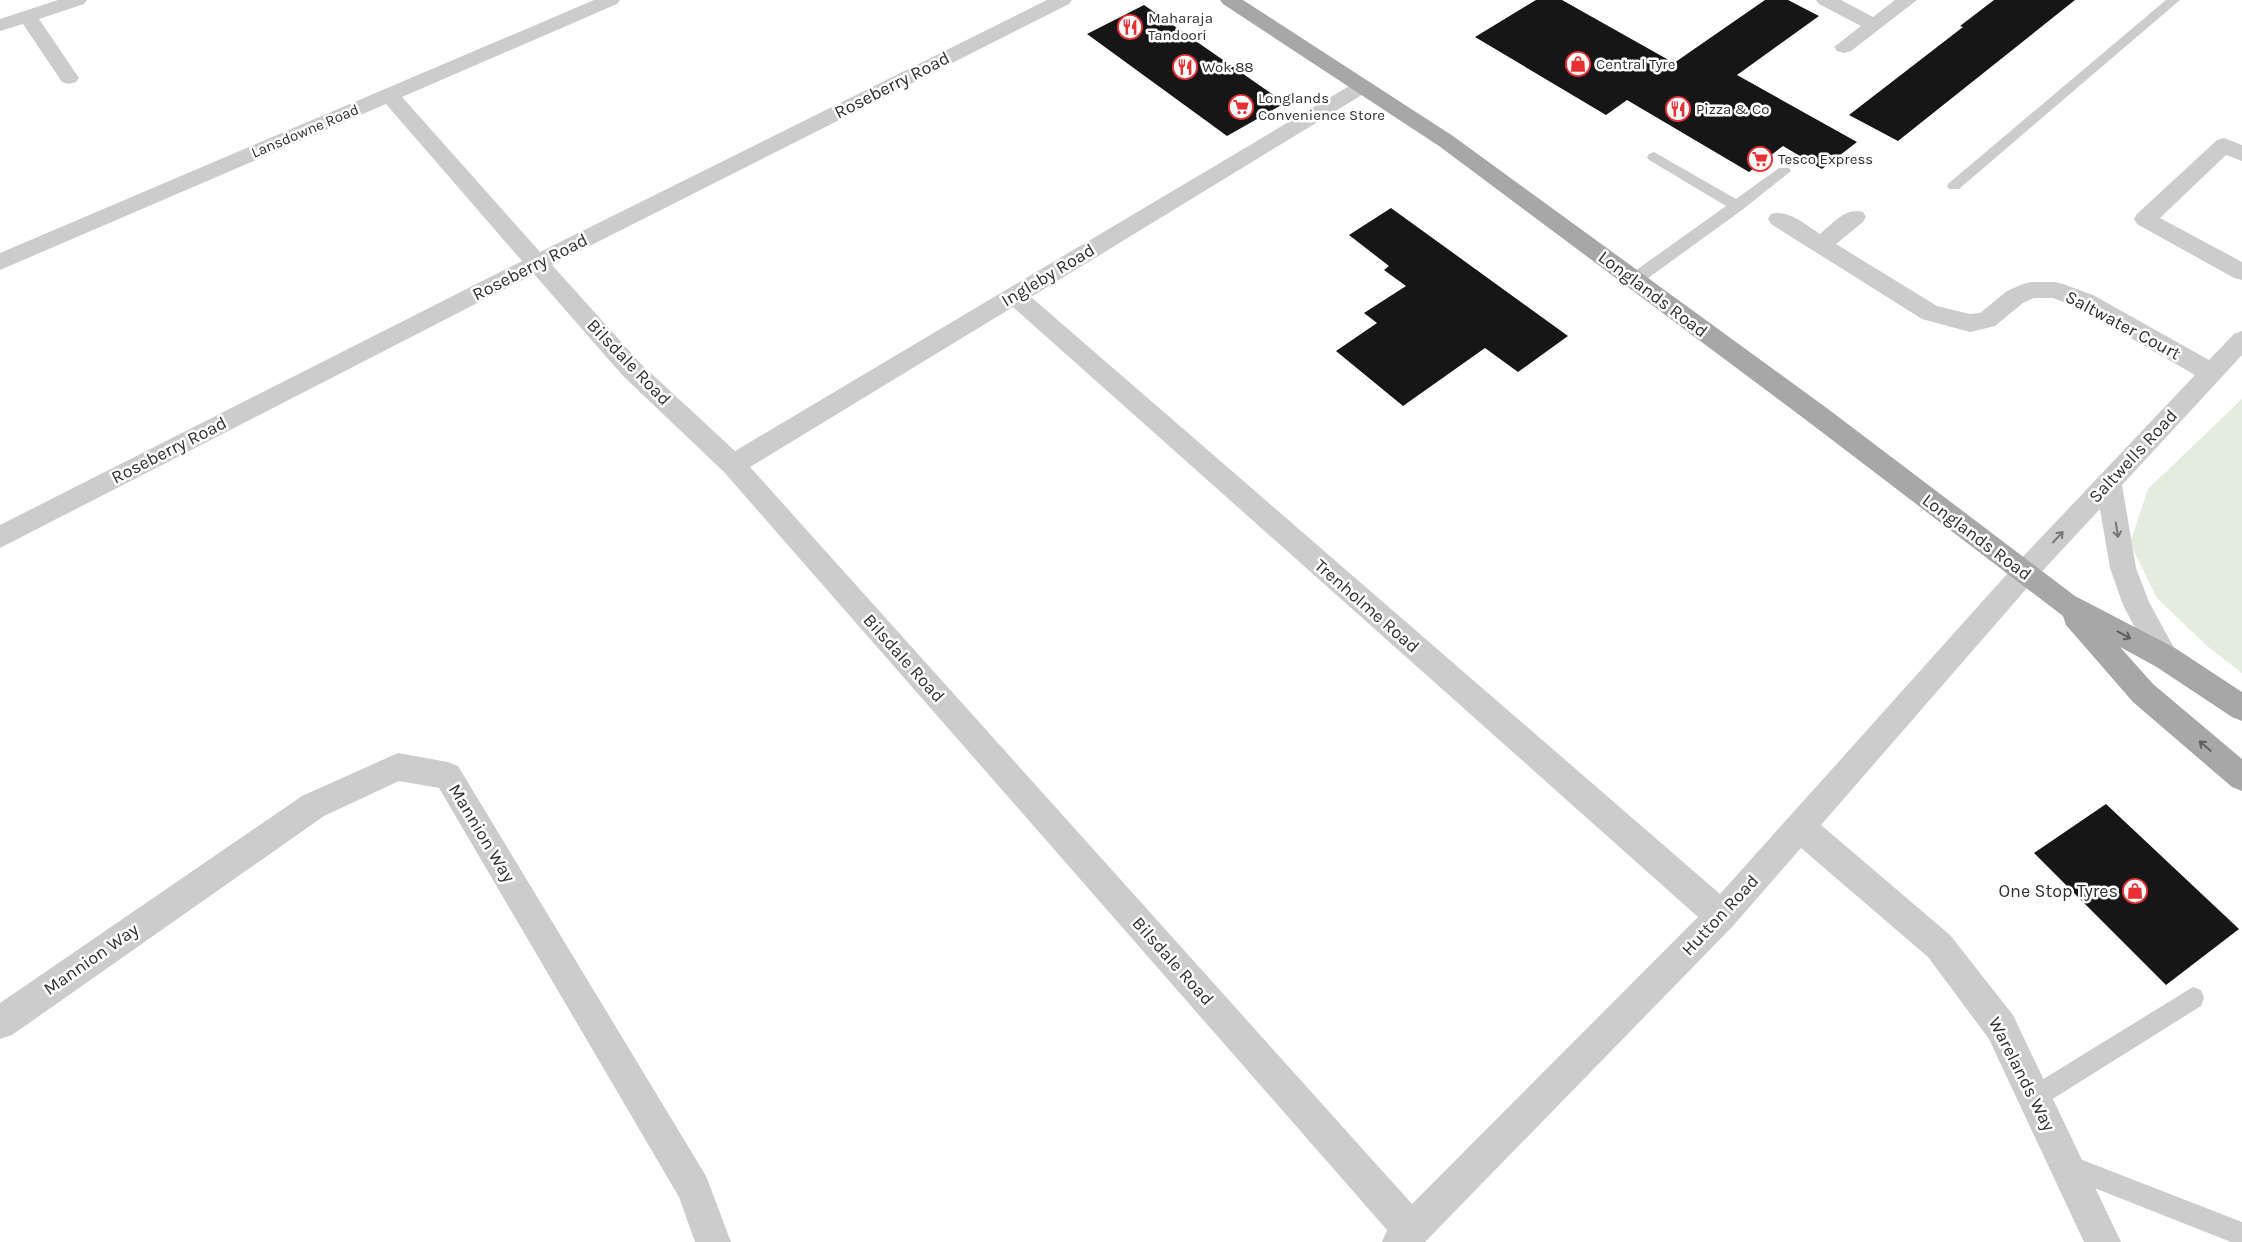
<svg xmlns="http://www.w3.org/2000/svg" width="2242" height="1242" font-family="Karla,sans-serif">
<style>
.green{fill:#e4eddd}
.building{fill:#161616}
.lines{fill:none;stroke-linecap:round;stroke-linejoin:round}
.service{fill:#ccc;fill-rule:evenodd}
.minor{fill:#ccc;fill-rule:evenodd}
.primary{fill:#a7a7a7;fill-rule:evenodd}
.oneway{stroke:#767676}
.oneway2{stroke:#5f5f5f}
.labels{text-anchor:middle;stroke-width:5;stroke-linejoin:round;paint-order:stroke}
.far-poi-label{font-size:15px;fill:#2f2f2f;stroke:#fff;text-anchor:start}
.far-street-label{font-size:15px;fill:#2f2f2f;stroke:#fff}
.street-label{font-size:18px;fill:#2f2f2f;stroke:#fff}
.poi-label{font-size:18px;fill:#2f2f2f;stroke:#fff;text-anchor:end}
</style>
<rect width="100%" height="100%" fill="#fff"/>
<polygon class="green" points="2242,399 2242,673 2207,646 2157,598 2130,543 2148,489"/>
<g class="building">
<polygon points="1536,0 1562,0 1674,63 1765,0 1788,0 1819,16 1737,75 1857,142 1822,169 1783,146 1749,172 1627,100 1606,115 1475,37"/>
<polygon points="1994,0 2075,0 1898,141 1849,115 1963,27 1960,26"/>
<polygon points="1144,5 1285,103 1227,136 1087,34"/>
<polygon points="1391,208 1568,336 1518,372 1485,348 1403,406 1336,351 1377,323 1364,313 1406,286 1384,270 1389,266 1349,235"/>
<polygon points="2106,804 2239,929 2166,985 2034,853"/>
</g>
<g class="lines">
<g class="service">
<polygon points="2166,0 2180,0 1959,189 1949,189 1947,186 1949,183"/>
<polygon points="1654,152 1736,199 1779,168 1789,168 1791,171 1742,210 1640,284 1634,286 1628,284 1626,280 1628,276 1726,206 1649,160 1647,157 1649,154"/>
<polygon points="2193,987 2201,990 2204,998 2201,1006 2043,1105 2035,1109 2027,1105 2023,1097 2027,1089"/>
<polygon points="2067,1154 2242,1222 2242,1242 2231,1242 2059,1174 2055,1166 2059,1158"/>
</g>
<g class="minor">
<polygon points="58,0 87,0 84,4 39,19 79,78 76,82 69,84 62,82 23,24 0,31 0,19"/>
<path d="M 594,0 L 620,0 L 617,4 L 402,97 L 540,252 L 1047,0 L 1072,0 L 1069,4 L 552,265 L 641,364 L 735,451 L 1356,82 L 1363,80 L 1370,82 L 1373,86 L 1370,90 L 1031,297 L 1720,894 L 2016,564 L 2195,375 L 2077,307 L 2053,298 L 2034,298 L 2023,303 L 1995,326 L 1970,332 L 1922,319 L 1771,224 L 1768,219 L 1771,214 C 1788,209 1806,225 1820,234 C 1832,224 1846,207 1863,212 L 1866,217 L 1863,222 L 1836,244 L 1937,306 L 1970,314 L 1980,313 L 2007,291 L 2023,284 L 2031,282 L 2055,282 L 2063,284 L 2093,295 L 2209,360 L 2234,334 L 2242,331 L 2242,355 L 2122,485 L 2136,568 L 2149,602 L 2179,657 L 2175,666 L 2165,669 L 2155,666 L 2123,605 L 2110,568 L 2100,509 L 2034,580 L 1821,825 L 1950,935 L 2013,1015 L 2121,1242 L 2084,1242 L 1989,1039 L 1928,957 L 1801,848 L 1732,927 L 1425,1242 L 1382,1242 L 1387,1230 L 724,472 L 623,376 L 534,274 L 0,548 L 0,525 L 522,261 L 386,104 L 0,270 L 0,253 ZM 1013,307 L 1698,917 L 1412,1204 L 750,467 Z"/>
<polygon points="1816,0 1841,0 1873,17 1895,0 1917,0 1851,51 1844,53 1837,51 1834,47 1861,26 1819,4"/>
<polygon points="2224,138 2242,145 2242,161 2226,155 2160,218 2242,262 2242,280 2234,278 2137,224 2134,219 2137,214 2217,140"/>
<polygon points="398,753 448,762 458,766 706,1176 731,1242 695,1242 679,1197 439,788 399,781 324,816 12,1035 0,1039 0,1003 302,796"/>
</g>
<polygon class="primary" points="1220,0 1243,0 1453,136 1828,409 2075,596 2175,648 2242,692 2242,721 2232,717 2155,666 2120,647 2153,684 2242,759 2242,791 2232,787 2133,702 2066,625 2063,616 1810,423 1439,146 1223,4"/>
</g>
<defs><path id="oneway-shaft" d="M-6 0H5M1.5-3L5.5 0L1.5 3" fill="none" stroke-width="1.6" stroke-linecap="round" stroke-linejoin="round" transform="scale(1.25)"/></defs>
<g class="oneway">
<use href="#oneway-shaft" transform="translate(2117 530) rotate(81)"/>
<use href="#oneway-shaft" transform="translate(2058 537) rotate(-47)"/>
</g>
<g class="oneway2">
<use href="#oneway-shaft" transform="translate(2124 635) rotate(28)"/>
<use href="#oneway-shaft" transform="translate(2205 746) rotate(-140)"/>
</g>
<defs>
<symbol id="restaurant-ring" viewBox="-11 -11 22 22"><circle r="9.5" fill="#fff" stroke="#e83032" stroke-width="1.5"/><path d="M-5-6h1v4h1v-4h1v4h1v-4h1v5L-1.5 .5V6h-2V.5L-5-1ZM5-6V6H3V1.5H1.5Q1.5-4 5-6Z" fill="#e83032"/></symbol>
<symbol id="shop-ring" viewBox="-11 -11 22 22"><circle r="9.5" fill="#fff" stroke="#e83032" stroke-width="1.5"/><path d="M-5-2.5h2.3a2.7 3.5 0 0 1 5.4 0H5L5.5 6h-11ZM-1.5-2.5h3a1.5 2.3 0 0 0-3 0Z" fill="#e83032"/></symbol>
<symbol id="supermarket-ring" viewBox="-11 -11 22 22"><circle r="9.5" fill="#fff" stroke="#e83032" stroke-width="1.5"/><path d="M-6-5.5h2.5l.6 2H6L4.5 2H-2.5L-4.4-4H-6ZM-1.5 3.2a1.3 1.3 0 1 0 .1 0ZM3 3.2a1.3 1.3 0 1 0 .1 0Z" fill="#e83032"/></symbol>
</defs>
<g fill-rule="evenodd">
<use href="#restaurant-ring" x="1116" y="13" width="28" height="28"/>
<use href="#shop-ring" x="1564" y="50" width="28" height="28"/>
<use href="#restaurant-ring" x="1171" y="53" width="28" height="28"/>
<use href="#supermarket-ring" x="1227" y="93" width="28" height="28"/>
<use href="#restaurant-ring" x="1664" y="95" width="28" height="28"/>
<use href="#supermarket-ring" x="1746" y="145" width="28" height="28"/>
<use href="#shop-ring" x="2121" y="877" width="28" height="28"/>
</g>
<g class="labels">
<g class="far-poi-label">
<text x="1148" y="23">Maharaja<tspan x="1148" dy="17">Tandoori</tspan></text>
<text x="1596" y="69">Central Tyre</text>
<text x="1202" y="72">Wok 88</text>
<text x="1258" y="103">Longlands<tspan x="1258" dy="17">Convenience Store</tspan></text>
<text x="1696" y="114">Pizza &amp; Co</text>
<text x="1778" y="164">Tesco Express</text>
</g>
<g class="far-street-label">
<text transform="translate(305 131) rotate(-23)" y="5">Lansdowne Road</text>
</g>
<g class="street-label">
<text transform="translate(892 85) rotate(-27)" y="6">Roseberry Road</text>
<text transform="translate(530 267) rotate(-27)" y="6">Roseberry Road</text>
<text transform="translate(1048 275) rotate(-31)" y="6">Ingleby Road</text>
<text transform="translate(1653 294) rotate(37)" y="6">Longlands Road</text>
<text transform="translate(2123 325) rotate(28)" y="6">Saltwater Court</text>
<text transform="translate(629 362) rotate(46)" y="6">Bilsdale Road</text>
<text transform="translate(169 450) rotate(-27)" y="6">Roseberry Road</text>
<text transform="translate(2133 456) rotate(-47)" y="6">Saltwells Road</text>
<text transform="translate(1977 537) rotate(37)" y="6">Longlands Road</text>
<text transform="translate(1367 606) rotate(41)" y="6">Trenholme Road</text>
<text transform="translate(904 658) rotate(48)" y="6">Bilsdale Road</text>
<text transform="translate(482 833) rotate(59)" y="6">Mannion Way</text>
<text transform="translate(1720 915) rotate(-47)" y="6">Hutton Road</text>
<text transform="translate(91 959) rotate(-35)" y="6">Mannion Way</text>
<text transform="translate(1173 961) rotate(48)" y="6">Bilsdale Road</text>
<text transform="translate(2022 1074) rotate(63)" y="6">Warelands Way</text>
</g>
<g class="poi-label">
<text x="2118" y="897">One Stop Tyres</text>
</g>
</g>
</svg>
